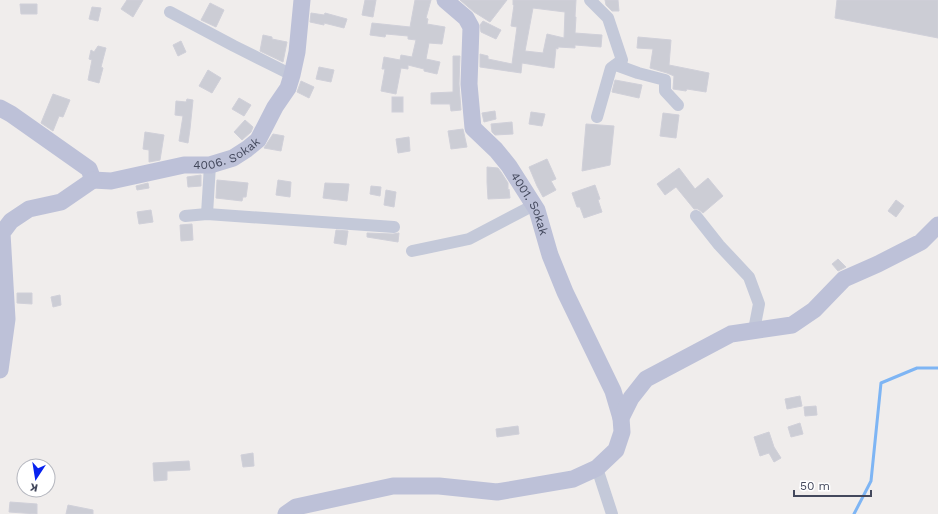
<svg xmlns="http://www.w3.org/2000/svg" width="938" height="514" font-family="'Work Sans',sans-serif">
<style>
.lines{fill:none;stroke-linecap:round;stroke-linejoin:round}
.stream{stroke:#7eb5f4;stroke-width:3}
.building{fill:#cccdd5;stroke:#d0d0d9;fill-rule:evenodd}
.street{stroke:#c4c9d9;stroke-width:12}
.secondary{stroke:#bdc1d8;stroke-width:17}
.labels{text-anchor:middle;stroke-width:4;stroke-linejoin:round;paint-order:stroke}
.street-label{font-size:12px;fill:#43485c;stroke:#fff}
</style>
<rect width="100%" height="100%" fill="#f0edec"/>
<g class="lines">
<polyline class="stream" points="854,514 871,481 881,383 917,368 938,368"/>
</g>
<g class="building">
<polygon points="127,0 143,0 133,17 121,9"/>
<polygon points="365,0 376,0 373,17 362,15"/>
<polygon points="415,0 431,0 426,18 428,19 427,24 445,27 442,44 429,43 426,59 440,62 437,74 424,71 424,69 408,65 408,69 401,68 396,94 381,91 385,69 382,69 384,57 400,60 401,55 412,57 416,40 408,39 408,36 386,34 385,37 370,35 372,23 410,27"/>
<polygon points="460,0 507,0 490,22 474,12"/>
<path d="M 513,0 L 576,0 L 575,17 L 576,17 L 575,33 L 602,35 L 601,47 L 575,45 L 575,48 L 558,47 L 558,49 L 556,48 L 554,68 L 522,63 L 521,73 L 480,67 L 480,54 L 488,56 L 488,59 L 512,64 L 517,27 L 511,26 L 514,5 L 513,5 ZM 533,8 L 565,12 L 564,38 L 547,34 L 543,53 L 525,51 Z"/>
<polygon points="605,0 618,0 619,11 612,11 606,5"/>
<polygon points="837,0 938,0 938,38 835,18"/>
<polygon points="210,3 224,10 216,27 201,20"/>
<polygon points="20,4 37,4 37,14 21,14"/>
<polygon points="92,7 101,8 98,21 89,19"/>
<polygon points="311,13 324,15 325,13 347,19 344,28 324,23 324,25 310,22"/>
<polygon points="483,21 501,30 496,39 481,32 480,25"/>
<polygon points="263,35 272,37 272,39 287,42 283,62 260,51"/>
<polygon points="638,37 671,40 669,65 709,73 706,92 687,89 686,91 673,89 674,76 667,73 650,68 653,49 637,48"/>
<polygon points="181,41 186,52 178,56 173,45"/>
<polygon points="98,46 106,48 101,67 103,68 99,83 88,80 92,60 89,59 91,50 94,52"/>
<polygon points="453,56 460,56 459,84 461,110 451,111 450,104 431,104 431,93 453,92"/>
<polygon points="319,67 334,70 331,82 316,79"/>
<polygon points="208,70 221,78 212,93 199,86"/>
<polygon points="615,80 642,85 639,98 612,92"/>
<polygon points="301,81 314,87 309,98 297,92"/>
<polygon points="53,94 70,100 63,117 59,116 53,131 41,123"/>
<rect x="392" y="97" width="11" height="15"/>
<polygon points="239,98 251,105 244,116 232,109"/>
<polygon points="187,99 193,100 190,129 188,143 179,141 183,116 175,115 176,101 186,102"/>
<polygon points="495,111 496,119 484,122 482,113"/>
<polygon points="531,112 545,114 542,126 529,124"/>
<polygon points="663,113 679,115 676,138 660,136"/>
<polygon points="245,120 253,127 251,132 242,140 234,132"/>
<polygon points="512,122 513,134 495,135 492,132 491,124"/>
<polygon points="586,124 614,126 610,165 582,171"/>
<polygon points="463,129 467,147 451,149 448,131"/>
<polygon points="145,132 164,135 160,160 149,162 149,150 143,149"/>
<polygon points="273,134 284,136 281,151 264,148"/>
<polygon points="409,137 410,151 398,153 396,139"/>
<polygon points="547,159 556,179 551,181 556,190 543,197 537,186 529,167"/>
<polygon points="487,167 498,168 501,172 508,183 508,190 509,189 510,198 488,199 487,182"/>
<polygon points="679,168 695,189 708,178 723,196 703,213 698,209 694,209 676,187 665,195 657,184"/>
<polygon points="201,175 201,186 188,187 187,177"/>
<polygon points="217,180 248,183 246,197 243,197 242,201 216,198"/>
<polygon points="278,180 291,182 290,197 276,195"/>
<polygon points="148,183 149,188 137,190 136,186"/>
<polygon points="325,183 349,184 347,201 323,198"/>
<polygon points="595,185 600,199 598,200 602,212 584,218 580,207 577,207 572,193"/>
<polygon points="371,186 381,187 380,196 370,194"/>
<polygon points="386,190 396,192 394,207 384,205"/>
<polygon points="896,200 904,206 896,217 888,211"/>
<polygon points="151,210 153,222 139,224 137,212"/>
<polygon points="192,224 193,240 181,241 180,225"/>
<polygon points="336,230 348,231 346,245 334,243"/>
<polygon points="367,233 393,234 399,233 398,242 367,237"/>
<polygon points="838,259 846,267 838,271 832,264"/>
<polygon points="17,293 32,293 32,304 17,303"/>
<polygon points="60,295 61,305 53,307 51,297"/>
<polygon points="800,396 802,406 787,409 785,399"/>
<polygon points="816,406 817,415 805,416 804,407"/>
<polygon points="800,423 803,434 791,437 788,427"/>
<polygon points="518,426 519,434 497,437 496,429"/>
<polygon points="769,432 774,447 781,458 774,462 769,453 760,456 754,437"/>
<polygon points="253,453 254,466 243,467 241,455"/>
<polygon points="189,461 190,470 167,471 167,480 154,481 153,463"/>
<polygon points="10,502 37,504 37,514 9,512"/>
<polygon points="68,505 93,510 93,514 66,514"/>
</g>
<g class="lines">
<g class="street">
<polyline points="590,0 608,18 622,60 611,68 597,117"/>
<polyline points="170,12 234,46 292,75"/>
<polyline points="616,65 638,73 665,80 665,91 678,105"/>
<polyline points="207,214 210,165"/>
<polyline points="185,216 207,214 394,227"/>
<polyline points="696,216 719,245 749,277 759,304 754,330"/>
<polyline points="412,251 469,239 534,205"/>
<polyline points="597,468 612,514"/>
</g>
<g class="secondary">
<path id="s1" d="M 445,0 L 466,18 L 471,27 L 469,84 L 473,128 L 496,150 L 509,166 L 537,210 L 550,255 L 565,292 L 613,391 L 621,418"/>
<polyline points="0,108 11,114 89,169 93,180"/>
<path id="s2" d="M 93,180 L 111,181 L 184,165 L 210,165 L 233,158 L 247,149 L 258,140 L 275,107 L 288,88 L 292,75 L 297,52 L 302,0"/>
<polyline points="0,370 7,319 2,233 11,221 29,209 61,202 93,180"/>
<polyline points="286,514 296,507 393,486 439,486 497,492 573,479 597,468 616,450 622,432 621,418 631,398 646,379 731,334 792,325 814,310 844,279 878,264 921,242 938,225"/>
</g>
</g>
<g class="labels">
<g class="street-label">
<text dy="4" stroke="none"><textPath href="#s2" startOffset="138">4006. Sokak</textPath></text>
<text dy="4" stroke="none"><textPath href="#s1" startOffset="235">4001. Sokak</textPath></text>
</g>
</g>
<g transform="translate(36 478) rotate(192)"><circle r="19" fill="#ffffff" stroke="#b4b6be"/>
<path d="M0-3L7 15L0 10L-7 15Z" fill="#0722ef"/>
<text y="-6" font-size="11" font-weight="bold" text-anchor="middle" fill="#43485c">K</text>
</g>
<path d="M794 490v6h77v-6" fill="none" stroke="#43485c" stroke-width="2"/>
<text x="800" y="490" font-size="12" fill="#43485c" stroke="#ffffff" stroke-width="3" paint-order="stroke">50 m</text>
</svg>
